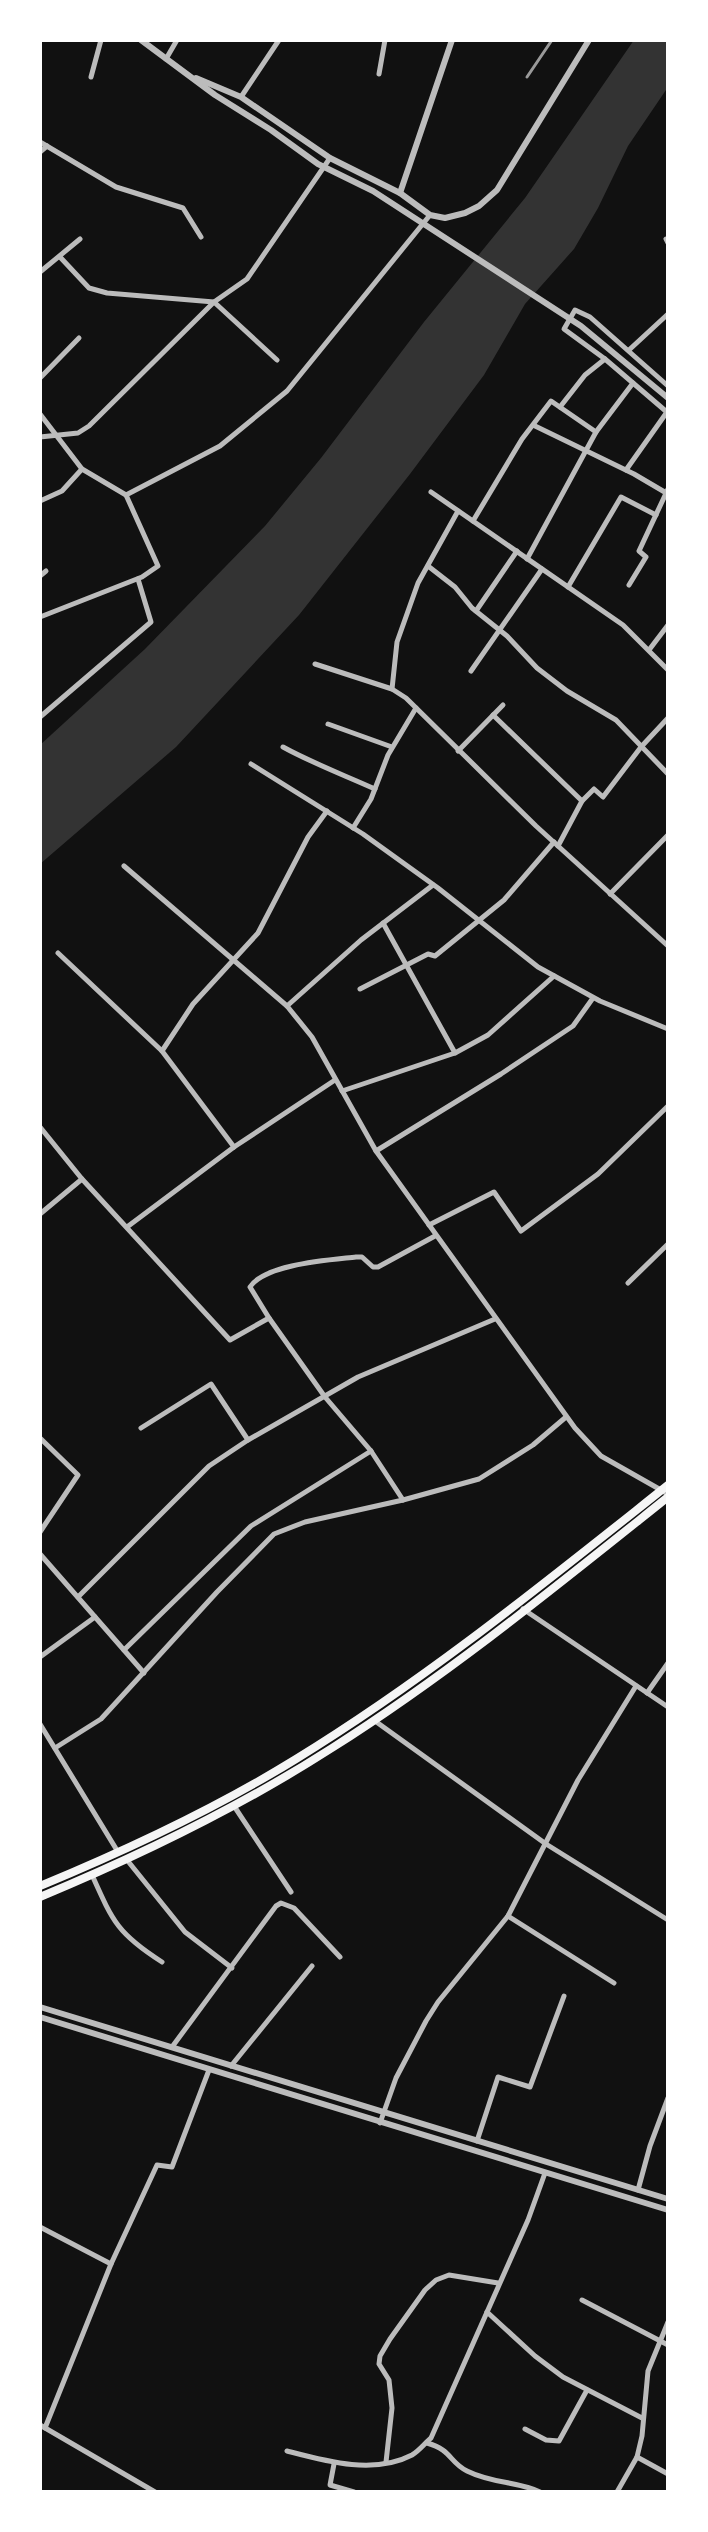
<svg xmlns="http://www.w3.org/2000/svg" width="708" height="2532" font-family="Commissioner,sans-serif">
<style>
.water{fill:#333}
.lines{fill:none;stroke-linecap:round;stroke-linejoin:round}
.minor{stroke:#bcbcbc;stroke-width:5}
.tertiary{stroke:#bcbcbc;stroke-width:6}
.primary{stroke:#f5f5f5;stroke-width:8}
.rail{stroke:#9a9a9a;stroke-width:3}
</style>
<rect width="100%" height="100%" fill="#111"/>
<polygon class="water" points="634,40 668,40 668,87 628,146 598,208 574,249 525,304 484,375 410,474 299,615 176,747 40,864 40,745 145,649 265,526 321,458 424,322 525,198"/>
<g class="lines">
<g class="minor">
<polyline points="166,59 177,40"/>
<polyline points="379,74 385,40"/>
<polyline points="91,77 101,40"/>
<polyline points="241,97 279,40"/>
<polyline points="40,142 116,187 183,208 201,237"/>
<polyline points="40,152 47,146"/>
<polyline points="666,239 668,243"/>
<polyline points="60,257 89,288 107,293 214,302 277,360"/>
<polyline points="40,272 80,239"/>
<polyline points="629,350 668,314"/>
<polyline points="40,378 79,338"/>
<polyline points="668,386 590,317 575,310 564,329 605,359 668,413"/>
<polyline points="560,407 585,375 605,359"/>
<polyline points="40,414 82,469 126,495 158,566 142,577 40,617"/>
<polyline points="533,425 634,474 668,494"/>
<polyline points="40,437 78,433 89,426 214,302 247,279 330,158"/>
<polyline points="626,470 667,412"/>
<polyline points="431,492 623,625 668,670"/>
<polyline points="126,495 220,446 287,391 430,215"/>
<polyline points="40,501 62,491 82,469"/>
<polyline points="473,521 522,439 551,401 596,432"/>
<polyline points="527,559 596,432 633,383"/>
<polyline points="428,566 455,587 472,608 507,636 537,668 567,691 616,720 668,774"/>
<polyline points="40,576 46,571"/>
<polyline points="629,585 646,557 639,551 668,489"/>
<polyline points="568,587 621,497 656,515"/>
<polyline points="476,611 517,551"/>
<polyline points="649,650 668,625"/>
<polyline points="315,664 392,689 406,698 536,826 668,946"/>
<polyline points="471,671 542,569"/>
<polyline points="392,689 397,642 418,583 458,511"/>
<polyline points="493,715 582,801 558,846"/>
<polyline points="40,717 151,622 138,579"/>
<polyline points="328,724 392,747"/>
<path d="M 283,747 C 312,763 344,775 375,789"/>
<polyline points="458,751 503,705"/>
<polyline points="251,764 363,834 438,888 538,967 600,1001 668,1029"/>
<polyline points="582,801 594,789 603,797 641,747 668,718"/>
<polyline points="353,828 371,799 388,755 416,708"/>
<polyline points="124,866 287,1006 312,1037 376,1151 575,1428 601,1456 668,1494"/>
<polyline points="610,894 668,835"/>
<polyline points="383,923 455,1053"/>
<polyline points="58,953 162,1051 234,1147"/>
<polyline points="360,989 428,954 435,956 504,900 554,842"/>
<polyline points="287,1006 361,940 433,885"/>
<polyline points="162,1051 193,1004 258,933 308,837 327,811"/>
<polyline points="342,1091 455,1053 488,1035 554,976"/>
<polyline points="40,1127 82,1179 230,1340 269,1318 325,1397 371,1451 403,1500"/>
<polyline points="376,1151 501,1074 573,1026 593,998"/>
<polyline points="40,1214 82,1179"/>
<polyline points="429,1225 494,1192 521,1231 598,1174 668,1106"/>
<polyline points="127,1227 234,1147 335,1080"/>
<polyline points="628,1283 668,1244"/>
<path d="M 269,1318 L 250,1287 C 265,1264 330,1260 356,1257 L 362,1257 L 373,1267 L 378,1267 L 435,1236"/>
<polyline points="141,1428 211,1384 248,1440"/>
<polyline points="40,1438 78,1475 40,1532"/>
<polyline points="40,1554 144,1673"/>
<polyline points="78,1597 209,1466 248,1440 358,1377 495,1319"/>
<polyline points="523,1609 668,1707"/>
<polyline points="124,1650 251,1526 371,1451"/>
<polyline points="40,1657 95,1617"/>
<polyline points="647,1693 668,1663"/>
<polyline points="375,1721 546,1844 668,1920"/>
<polyline points="40,1724 118,1852"/>
<polyline points="55,1748 101,1719 217,1592 274,1534 305,1522 403,1500 479,1479 533,1445 566,1417"/>
<polyline points="234,1806 291,1892"/>
<polyline points="127,1860 185,1932 232,1968"/>
<path d="M 92,1875 C 113,1922 118,1934 162,1962"/>
<polyline points="508,1916 614,1983"/>
<polyline points="172,2047 276,1906 281,1903 294,1908 340,1957"/>
<polyline points="231,2066 312,1966"/>
<polyline points="380,2123 396,2078 426,2021 438,2002 508,1916 578,1780 636,1686"/>
<polyline points="477,2141 498,2077 530,2087 564,1996"/>
<polyline points="638,2190 650,2146 668,2098"/>
<polyline points="40,2227 111,2264"/>
<polyline points="582,2300 668,2345"/>
<polyline points="487,2312 535,2356 563,2377 642,2418"/>
<polyline points="40,2425 155,2492"/>
<polyline points="45,2428 111,2264 157,2165 172,2167 209,2070"/>
<polyline points="525,2429 546,2440 559,2441 587,2390"/>
<path d="M 427,2443 C 452,2450 449,2462 467,2471 C 493,2484 517,2481 540,2492"/>
<path d="M 287,2451 C 325,2461 374,2475 412,2455 C 419,2451 425,2443 431,2438 L 528,2220 L 545,2173"/>
<polyline points="637,2457 668,2474"/>
<polyline points="386,2462 392,2408 389,2380 379,2364 380,2356 390,2339 425,2290 436,2280 449,2275 498,2283"/>
<polyline points="334,2464 330,2485 354,2492"/>
<polyline points="617,2492 637,2457 642,2436 648,2371 668,2322"/>
</g>
<g class="tertiary">
<polyline points="141,40 215,95 271,130 318,164 373,191 581,326 668,398"/>
<polyline points="196,78 241,97 330,158 400,193 430,215 445,218 465,213 479,206 497,190 589,40"/>
<polyline points="400,193 452,40"/>
<polyline points="40,2007 668,2199"/>
<polyline points="40,2017 668,2210"/>
</g>
<g class="primary">
<path d="M 40,1886 C 127,1850 215,1809 296,1759 C 428,1678 547,1581 668,1485"/>
<path d="M 40,1897 C 141,1855 240,1807 332,1748 C 450,1673 559,1584 668,1497"/>
</g>
<polyline class="rail" points="527,77 552,40"/>
</g>
<rect width="708" height="2532" fill="none" stroke="#ffffff" stroke-width="84"/>
</svg>
